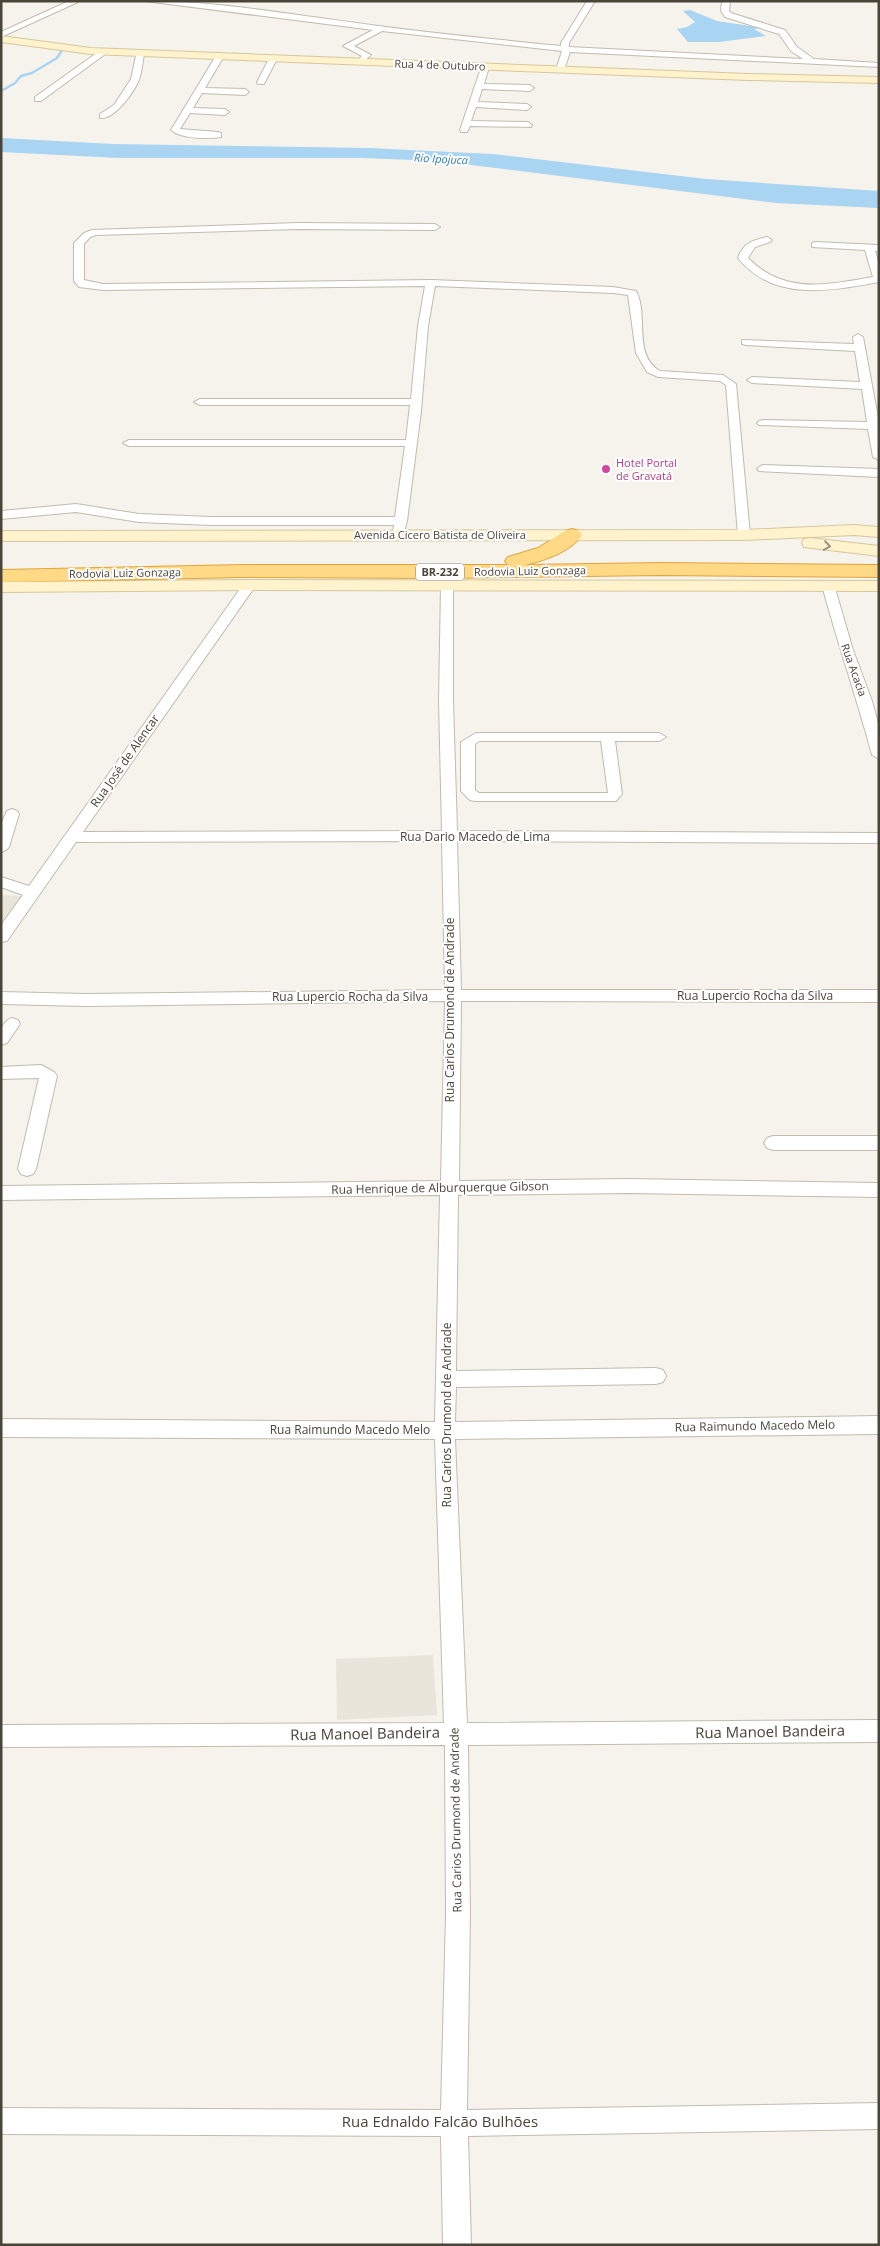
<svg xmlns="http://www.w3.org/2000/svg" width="880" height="2246" font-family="'Open Sans',sans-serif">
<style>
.residential{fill:#eae5da}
.water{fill:#a9d4f2}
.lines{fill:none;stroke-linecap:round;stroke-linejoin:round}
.stream{stroke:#a9d4f2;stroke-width:2.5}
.minor-casing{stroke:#c2bbae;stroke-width:2}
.secondary-casing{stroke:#d6c79b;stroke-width:2}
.trunk-casing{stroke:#e0a43c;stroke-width:2}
.minor{fill:#fff;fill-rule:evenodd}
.secondary{fill:#fff3cd;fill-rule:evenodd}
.trunk{fill:#ffd985;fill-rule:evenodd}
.oneway{stroke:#9c937c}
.hotel-dot{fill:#d1479c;stroke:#fff;stroke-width:2}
.labels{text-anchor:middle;stroke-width:4;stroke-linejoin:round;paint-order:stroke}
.far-street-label{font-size:11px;fill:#4b4439;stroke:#fff}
.far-water-label{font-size:11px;font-style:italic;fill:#2e7ab2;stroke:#fff}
.far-hotel-label{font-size:11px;fill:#b23c85;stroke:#fff;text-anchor:start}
.shield{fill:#fff;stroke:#817c74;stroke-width:1}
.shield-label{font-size:11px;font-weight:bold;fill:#4b4439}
.street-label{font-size:12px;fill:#4b4439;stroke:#fff}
.near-street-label{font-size:15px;fill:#4b4439;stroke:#fff}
</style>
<rect width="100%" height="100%" fill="#f6f3ec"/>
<g class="residential">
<polygon points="1,895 22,896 1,924"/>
<polygon points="433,1655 437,1715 337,1720 336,1659"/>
</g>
<g class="water">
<polygon points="690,10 717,21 763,28 754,29 766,36 719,42 688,42 677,29 687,27 695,22 683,11"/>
<polygon points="1,138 113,144 369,148 492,154 706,179 879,191 879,208 776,203 439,161 361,158 118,158 1,152"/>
</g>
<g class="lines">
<polyline class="stream" points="1,91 15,83 21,76 32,73 57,58 61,52"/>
<defs>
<g id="minor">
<polygon points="69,1 78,2 1,37 1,32"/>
<path d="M 145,1 C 216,1 287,14 357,23 C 425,33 493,39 561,46 L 561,43 L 587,1 L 595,1 L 569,43 L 569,47 L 803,59 L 791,51 L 779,34 L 725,17 L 721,11 L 722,1 L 730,1 L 729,11 L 731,13 L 785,30 L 797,47 L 814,59 L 879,63 L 879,67 L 570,52 L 564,70 L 560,72 L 556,70 L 562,51 L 382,31 L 354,46 L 371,55 L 360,64 L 356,62 L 362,56 L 343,46 L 373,30 Z"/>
<polygon points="101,50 108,52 41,101 35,101 35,97"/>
<path d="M 137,51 L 144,53 C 143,61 142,69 140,77 C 136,90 115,120 100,118 L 100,114 L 114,105 L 131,79 Z"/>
<path d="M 217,54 L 224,56 L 205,88 L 245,89 L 249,92 L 245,95 L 202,93 L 193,108 L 225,109 L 229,112 L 225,115 L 190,113 L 180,129 L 218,132 L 221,133 L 221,137 C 207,139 181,139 171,130 Z"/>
<polygon points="270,57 277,59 264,84 258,84 257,82"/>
<polygon points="482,65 489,67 484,84 530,85 534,88 530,91 482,89 478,102 527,104 531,107 527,110 476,107 471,121 528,122 532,125 531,127 470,126 467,132 461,132 460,130"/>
<path d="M 298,223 L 435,224 L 440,227 L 435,230 L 298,229 L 96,235 L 90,237 L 84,244 L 84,280 L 103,284 L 431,280 L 613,287 L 636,291 C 649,314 632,355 660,371 L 723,375 L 736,384 L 750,535 L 748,538 L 740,538 L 738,535 L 726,385 L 720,381 L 658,377 L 647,372 L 636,353 L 628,295 L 613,293 L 435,286 L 428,326 L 421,411 L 407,521 L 403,536 L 395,536 L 393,533 L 394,525 L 211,525 L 139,522 L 76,512 L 1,519 L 1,511 L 76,504 L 139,514 L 211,517 L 395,517 L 405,446 L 129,446 L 123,443 L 129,440 L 406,440 L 410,405 L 200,405 L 194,402 L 200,399 L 411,399 L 418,326 L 425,286 L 103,290 L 79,287 L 74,281 L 74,243 L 84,233 L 92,230 Z"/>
<path d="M 767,237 L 772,240 L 770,242 L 755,247 L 748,258 C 785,295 826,285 873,277 L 865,250 L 812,247 L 812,243 L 815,242 L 879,245 L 879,251 L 875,251 L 879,263 L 879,282 C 830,291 773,302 738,258 C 743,243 753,240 767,237 Z"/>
<polygon points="858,334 863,337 879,423 879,460 873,457 868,429 759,425 757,423 759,421 763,420 867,422 862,389 752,383 747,380 752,377 860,382 855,351 746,345 742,344 742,340 854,344 853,337"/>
<polygon points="763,465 879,469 879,477 759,471 757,469 759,467"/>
<polygon points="250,581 256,585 83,832 442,831 439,701 441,585 447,581 453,585 453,701 457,831 879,833 879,843 457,841 461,990 879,990 879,1002 461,1001 459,1181 629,1179 879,1183 879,1197 629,1193 458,1195 456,1371 656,1368 663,1370 666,1376 663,1382 656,1384 456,1387 455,1422 879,1416 879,1434 455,1439 467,1723 879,1720 879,1742 468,1745 470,1914 467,2110 879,2103 879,2129 468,2136 471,2245 443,2245 441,2136 1,2134 1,2108 441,2110 446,1914 445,1745 1,1747 1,1725 444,1723 435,1439 1,1437 1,1419 435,1422 440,1195 1,1200 1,1186 441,1181 445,1001 86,1006 1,1004 1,992 86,994 445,990 442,841 76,842 7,941 1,942 1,925 23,895 1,887 1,877 29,886 245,582"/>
<path d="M 828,581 L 834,585 L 853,650 L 872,701 L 879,727 L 879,759 L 872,755 C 857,698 837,642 822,585 Z"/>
<path d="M 476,733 L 659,733 L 666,737 L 659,741 L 615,741 L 622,794 L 616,801 L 475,801 L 470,800 L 461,791 L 461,742 ZM 479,741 L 601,741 L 608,793 L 479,793 L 475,790 L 475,744 Z"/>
<polygon points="12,809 17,811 19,814 9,847 6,850 1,852 1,824 7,811"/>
<path d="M 12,1018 L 18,1020 L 20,1024 L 7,1043 L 1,1045 C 1,1033 0,1022 12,1018 Z"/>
<polygon points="41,1065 54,1072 57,1076 36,1169 33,1174 27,1176 21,1174 18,1169 39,1078 1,1079 1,1067"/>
<polygon points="773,1136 879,1136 879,1150 773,1150 767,1148 764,1143 767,1138"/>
</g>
<g id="secondary">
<polygon points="1,36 91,48 748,74 879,77 879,83 748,80 91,54 1,42"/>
<polygon points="854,525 879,527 879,537 854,535 744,540 1,541 1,531 744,530"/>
<polygon points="810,538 879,546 879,556 804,547 802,543 804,539"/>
<polygon points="250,580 879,581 879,591 250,590 1,592 1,582"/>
</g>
<path id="trunk" d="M 572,529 L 579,531 L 582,535 C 569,553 545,560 525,565 L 661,563 L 879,565 L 879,577 L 661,575 L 443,578 L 243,577 L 1,582 L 1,570 L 243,565 L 508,565 L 505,561 L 508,557 L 538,548 L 565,531 Z"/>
</defs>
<use href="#minor" class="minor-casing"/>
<use href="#secondary" class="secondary-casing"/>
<use href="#trunk" class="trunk-casing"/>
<use href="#minor" class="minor"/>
<use href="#secondary" class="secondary"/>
<use href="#trunk" class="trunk"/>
</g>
<defs><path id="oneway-chevron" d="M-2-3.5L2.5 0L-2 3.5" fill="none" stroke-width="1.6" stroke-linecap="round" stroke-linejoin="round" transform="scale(1.25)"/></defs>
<use class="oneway" href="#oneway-chevron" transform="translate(827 546) rotate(8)"/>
<circle class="hotel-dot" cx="606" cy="469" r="5"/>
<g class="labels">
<g class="far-street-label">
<text transform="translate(440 65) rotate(2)" y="4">Rua 4 de Outubro</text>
<text x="440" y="539">Avenida Cicero Batista de Oliveira</text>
<text transform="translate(530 571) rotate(-1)" y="4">Rodovia Luiz Gonzaga</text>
<text transform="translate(125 573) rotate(-1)" y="4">Rodovia Luiz Gonzaga</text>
<text transform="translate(854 670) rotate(70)" y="4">Rua Acacia</text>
</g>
<g class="far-water-label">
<text transform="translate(441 159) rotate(3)" y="4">Rio Ipojuca</text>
</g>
<g class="far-hotel-label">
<text x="616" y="467">Hotel Portal<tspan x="616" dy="13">de Gravatá</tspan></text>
</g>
<rect class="shield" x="416" y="563.5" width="48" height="17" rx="4"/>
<g class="shield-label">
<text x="440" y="576">BR-232</text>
</g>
<g class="street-label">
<text transform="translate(125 761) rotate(-55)" y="4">Rua José de Alencar</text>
<text x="475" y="841">Rua Dario Macedo de Lima</text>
<text x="755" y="1000">Rua Lupercio Rocha da Silva</text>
<text x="350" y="1001">Rua Lupercio Rocha da Silva</text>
<text transform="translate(450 1010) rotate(-90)" y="4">Rua Carios Drumond de Andrade</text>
<text transform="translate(440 1188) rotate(-1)" y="4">Rua Henrique de Alburquerque Gibson</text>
<text transform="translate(447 1415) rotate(-90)" y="4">Rua Carios Drumond de Andrade</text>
<text transform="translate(755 1426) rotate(-1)" y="4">Rua Raimundo Macedo Melo</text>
<text x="350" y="1434">Rua Raimundo Macedo Melo</text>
<text transform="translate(456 1820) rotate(-91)" y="4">Rua Carios Drumond de Andrade</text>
</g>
<g class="near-street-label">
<text transform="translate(770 1732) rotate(-1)" y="5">Rua Manoel Bandeira</text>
<text transform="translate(365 1734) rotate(-1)" y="5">Rua Manoel Bandeira</text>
<text x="440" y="2127">Rua Ednaldo Falcão Bulhões</text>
</g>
</g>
<rect width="880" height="2246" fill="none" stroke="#4b4439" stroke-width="5"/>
</svg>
